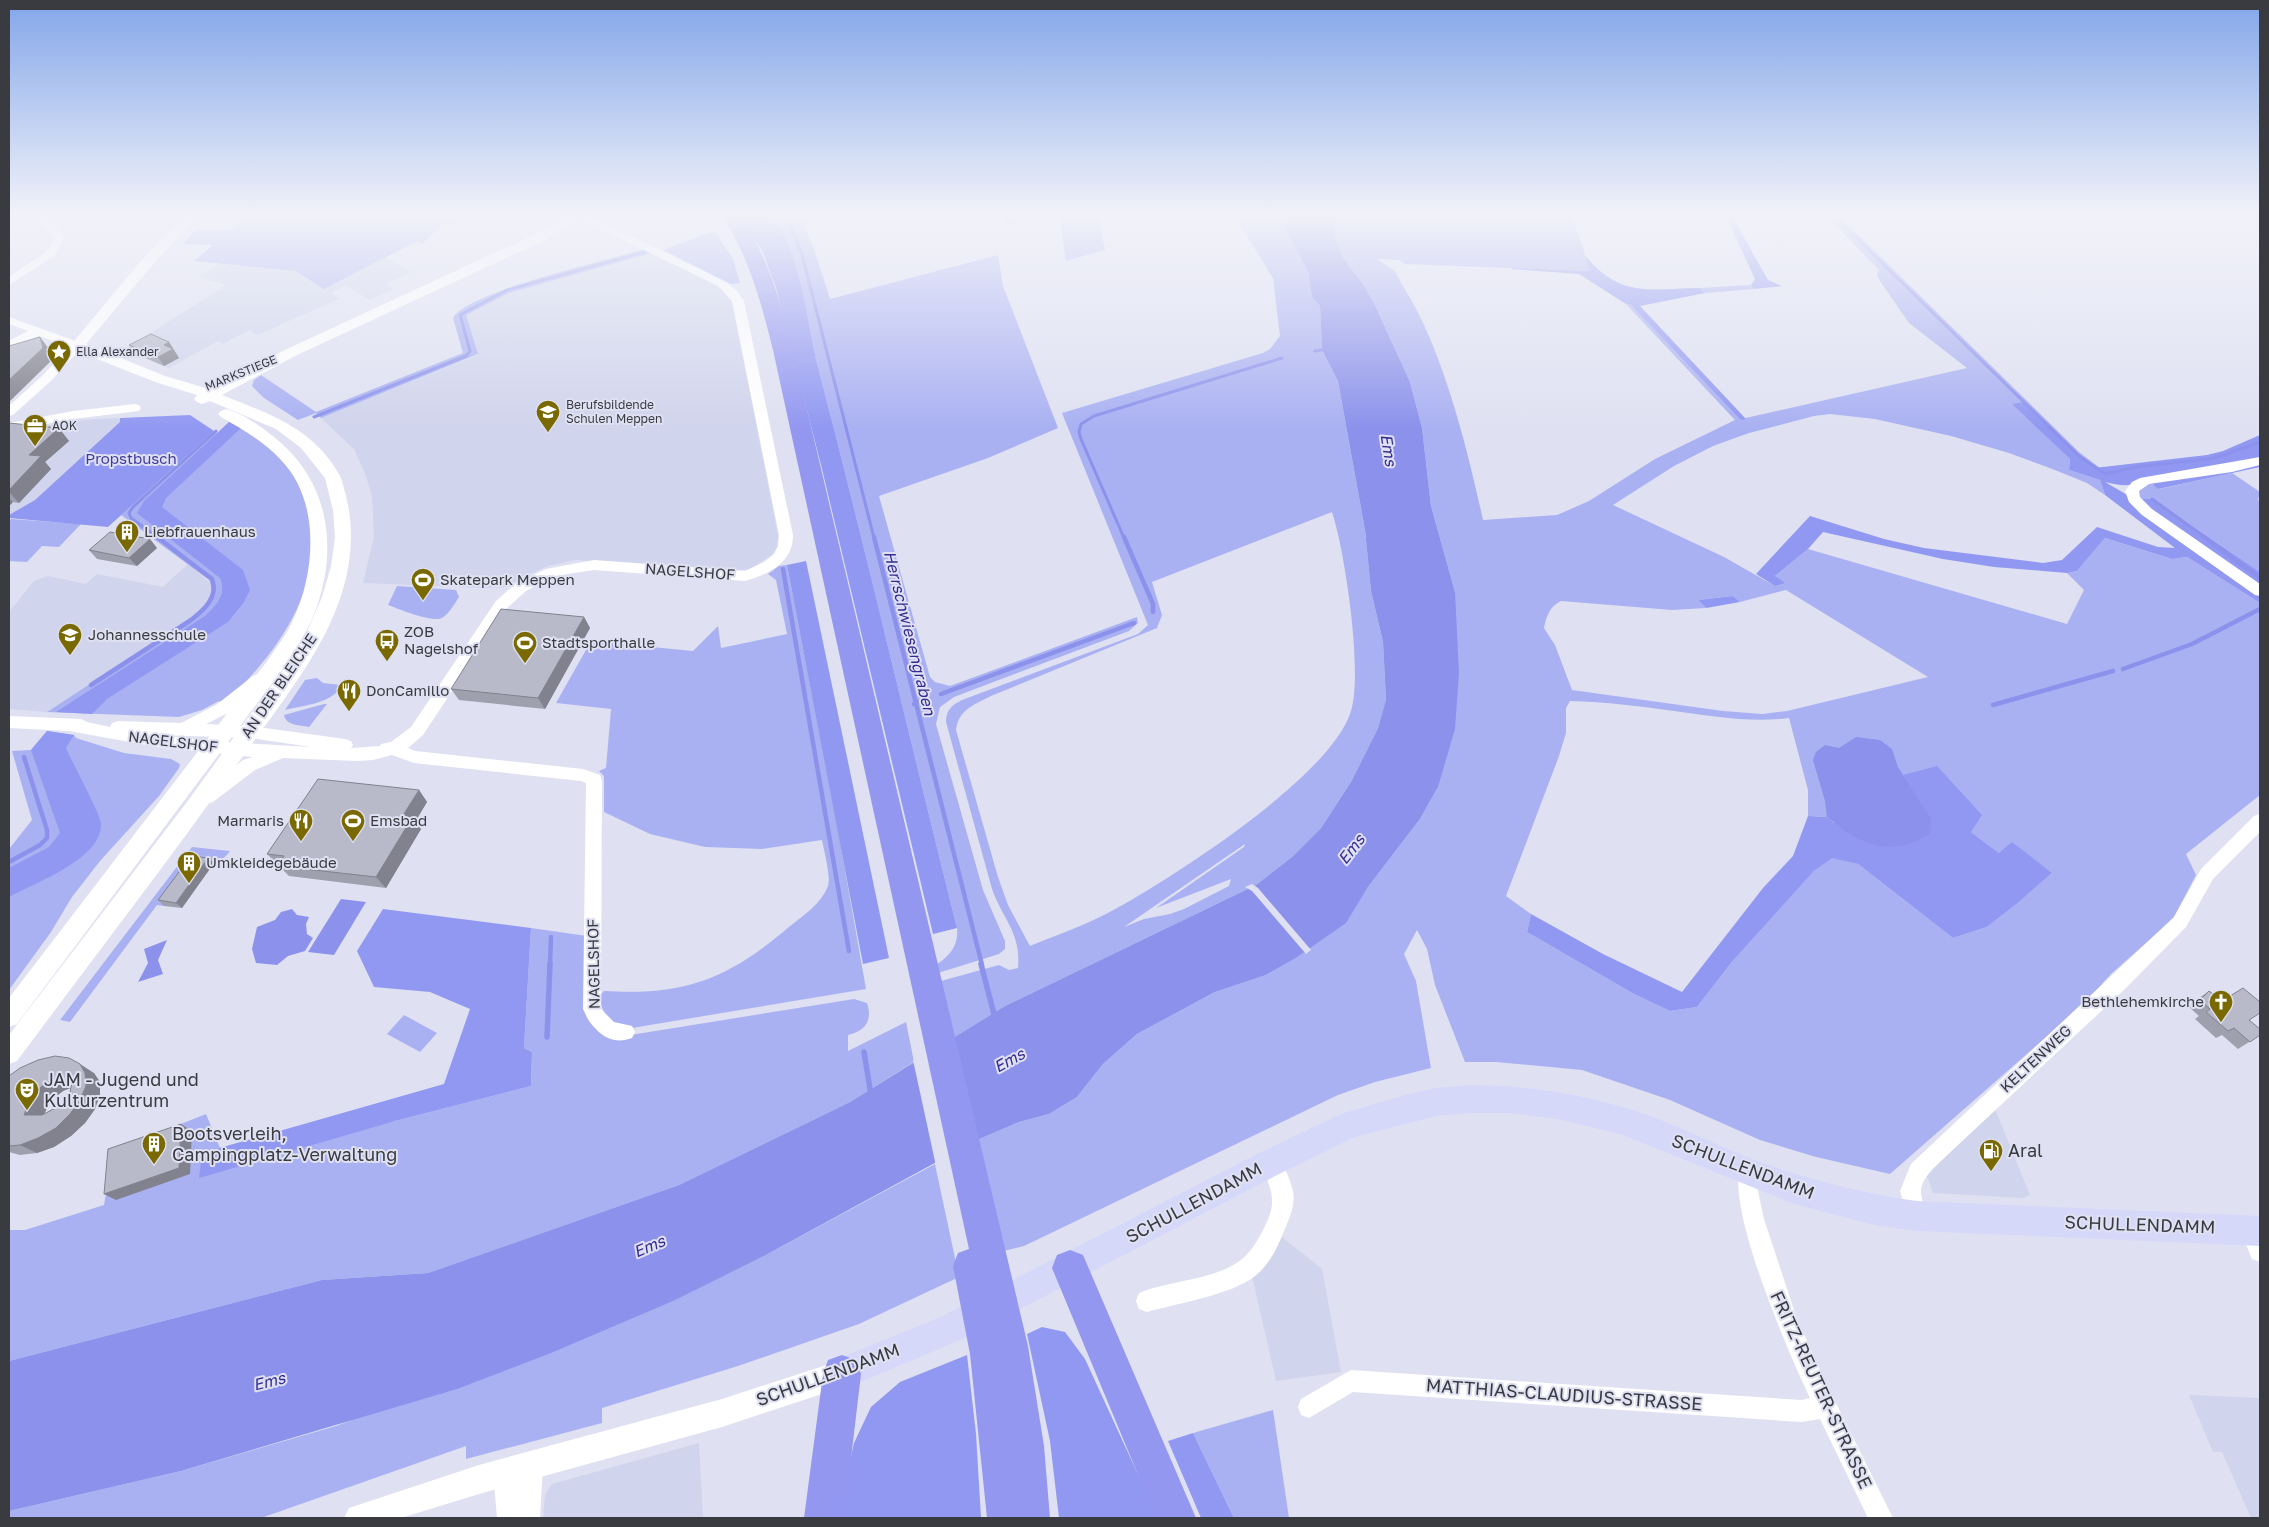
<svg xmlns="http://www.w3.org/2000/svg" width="2269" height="1527" font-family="'Golos Text',sans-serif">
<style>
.built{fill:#d0d4ec}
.green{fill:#aab1f2;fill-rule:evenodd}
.forest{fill:#9198f1}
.water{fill:#8c92eb}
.pier{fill:#dfe1f2}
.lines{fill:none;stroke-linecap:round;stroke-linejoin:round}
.stream-far2{stroke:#8c92eb;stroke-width:3}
.stream-far1{stroke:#8c92eb;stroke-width:4.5}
.stream{stroke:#8c92eb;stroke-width:5.5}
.minor{fill:#fff;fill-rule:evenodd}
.tertiary{fill:#fff;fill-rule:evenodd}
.secondary{fill:#d6d8f9;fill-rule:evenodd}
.trunk{fill:#9397f0;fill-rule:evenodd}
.wall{fill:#9ea0ae;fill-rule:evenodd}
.shaded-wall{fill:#81828d}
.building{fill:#b8baca;stroke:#81828d;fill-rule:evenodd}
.labels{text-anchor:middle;stroke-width:4;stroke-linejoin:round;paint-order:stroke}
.far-poi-label{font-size:12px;fill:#3a3b41;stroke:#dfe1f2;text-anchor:start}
.far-street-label{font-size:12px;fill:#3a3b41;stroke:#dfe1f2}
.park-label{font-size:15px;fill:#3e3a9f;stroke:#dfe1f2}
.poi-label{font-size:15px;fill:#3a3b41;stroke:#dfe1f2;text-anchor:start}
.street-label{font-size:15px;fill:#3a3b41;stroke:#dfe1f2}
.water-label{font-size:16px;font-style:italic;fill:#352c92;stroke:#dfe1f2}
.near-poi-label{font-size:18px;fill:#3a3b41;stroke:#dfe1f2;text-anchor:start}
.near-street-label{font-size:18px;fill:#3a3b41;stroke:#dfe1f2}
</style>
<rect width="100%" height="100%" fill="#dfe1f2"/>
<g class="built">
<polygon points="652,253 720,286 732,302 778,536 777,547 772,555 750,569 739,570 576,560 548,566 523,577 507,587 484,588 363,583 374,537 372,496 365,473 354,449 321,418 478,355 465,315 509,293"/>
<polygon points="385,257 412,272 386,284 394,289 370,300 346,285 331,293 339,299 257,335 250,330 223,344 218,341 169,368 124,350 226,285 199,277 220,264 296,271 324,288"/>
<polygon points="120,418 120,422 35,500 9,515 9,433 77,420"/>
<polygon points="188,564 211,584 210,597 200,611 47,712 9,709 9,612 34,581 48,576 86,584 97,574 163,587"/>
<polygon points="1995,1109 2030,1195 2023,1198 1933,1193 1925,1171"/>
<polygon points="1282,1237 1322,1269 1341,1372 1276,1381 1252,1276 1265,1264"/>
<polygon points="2189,1395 2260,1398 2260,1518 2251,1518 2222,1452 2213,1452"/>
<polygon points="699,1443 703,1518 543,1518 545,1495 552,1484"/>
</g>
<g class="green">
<polygon points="251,214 464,214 452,224 443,224 422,244 417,241 324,289 296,271 194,261 213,245 183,244 196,230 232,230"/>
<path d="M 770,214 L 837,214 L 803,223 L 813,246 L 830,299 L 998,255 L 1003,286 L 1058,428 L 988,458 L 879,496 L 930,677 L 935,682 L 950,686 L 1137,617 L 1138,623 L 1129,631 L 954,697 L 940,707 L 936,724 L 983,890 L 1005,941 L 1005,949 L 999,954 L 938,973 L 937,964 C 950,956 959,944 957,928 C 910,741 867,554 818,367 C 807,324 801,247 770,214 Z"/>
<polygon points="1003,214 1050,214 1005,225"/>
<polygon points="1059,214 1098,214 1105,250 1066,261"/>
<path d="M 1236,214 L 1288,214 L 1285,220 L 1308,271 L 1312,297 L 1320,306 L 1322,350 L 1338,381 L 1365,530 L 1371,591 L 1383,642 L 1386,701 L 1378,728 L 1351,782 L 1321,828 L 1292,857 L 1256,885 L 1005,1006 L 954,1038 L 941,981 L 999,965 L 1009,970 L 1018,968 C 1021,932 1003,920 992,889 L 946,722 C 946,710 952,705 962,700 L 1138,634 L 1148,625 L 1062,413 L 1263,353 L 1270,349 L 1280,336 L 1273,278 L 1239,223 ZM 1332,512 C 1345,551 1364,678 1350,714 C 1327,778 1178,874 1117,908 C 1089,924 1059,934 1030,946 L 1008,905 L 998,877 L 956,730 C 958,710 975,704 991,696 L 1157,628 L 1162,615 L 1152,582 ZM 1245,844 L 1244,847 L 1156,908 L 1231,879 L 1229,886 L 1184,909 L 1170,914 L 1144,919 L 1124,927 Z"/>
<path d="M 1342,214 L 1585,214 L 1572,217 L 1591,271 L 1405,264 L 1399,260 L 1377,259 C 1382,264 1388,266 1393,270 C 1397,273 1400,281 1403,286 C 1443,349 1467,447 1483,520 L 1557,515 L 1589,501 L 1655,459 L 1735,420 L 1626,304 L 1630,304 L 1741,419 L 1967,368 L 1909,323 L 1880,281 L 1877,274 L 1879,270 L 1825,214 L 1837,214 L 2079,452 L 2100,468 L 2094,468 L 2024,403 L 2013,404 L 2070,459 L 2069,470 L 2100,480 L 2105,495 L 2087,483 L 2055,470 L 2009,453 L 1951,436 L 1875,419 L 1830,414 L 1814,416 L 1749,433 L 1713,446 L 1674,466 L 1613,505 L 1724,557 L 1775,586 L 1775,576 L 1808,549 L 2067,624 L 2084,590 L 2067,573 L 2077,571 L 2105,538 L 2172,559 L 2187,557 L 2260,603 L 2260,795 L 2186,854 L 2196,875 L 2173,919 L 2111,974 L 2086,1002 L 1890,1174 L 1816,1157 L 1760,1140 L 1670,1100 L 1582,1070 L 1496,1062 L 1465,1062 L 1435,985 L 1427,949 L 1417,930 L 1404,954 L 1416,981 L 1431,1068 L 1375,1082 L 1338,1095 L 1024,1246 L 1003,1251 L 977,1140 L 1019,1122 L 1049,1114 L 1077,1097 L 1103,1064 L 1137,1034 L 1215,992 L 1266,975 L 1296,958 L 1345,923 L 1368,887 L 1420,819 L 1438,787 L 1455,592 L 1431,506 L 1422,428 L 1410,382 L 1374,303 L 1363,284 L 1344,259 L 1335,238 L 1333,225 L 1336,218 ZM 1786,590 L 1928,677 L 1787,711 L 1762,714 L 1723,711 L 1572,690 L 1555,645 L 1544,628 C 1546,617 1550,606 1561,601 L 1672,610 L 1706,608 L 1698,600 L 1733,596 L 1740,602 ZM 1570,701 C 1605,702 1639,706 1674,711 C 1712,716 1750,723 1789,718 L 1808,790 L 1808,816 L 1827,817 L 1838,809 L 1971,832 L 1999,853 L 2032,859 L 2052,873 L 2019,902 L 1987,927 L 1953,938 L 1858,864 L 1832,857 L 1814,871 L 1731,963 L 1697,1007 L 1670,1011 L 1634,994 L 1527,932 L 1531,914 L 1506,896 L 1559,756 L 1566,733 L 1566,708 Z"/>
<polygon points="714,231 733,259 740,283 731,284 663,250"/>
<path d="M 646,249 L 652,253 L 509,293 L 466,315 L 478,354 L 321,418 L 316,413 L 298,420 L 264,398 L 252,386 L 254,380 L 261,375 L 316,412 L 463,353 L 453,318 C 467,292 611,259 646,249 Z"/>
<polygon points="1751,285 1754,289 1705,293 1700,288"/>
<path d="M 229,422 C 254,435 278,451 294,474 C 299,481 301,491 304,498 C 334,577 279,653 223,704 L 219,701 L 202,710 L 179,717 L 47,712 L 189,619 C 201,610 217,597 209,580 L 121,515 L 214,431 L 218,433 Z"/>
<polygon points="2232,473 2260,492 2258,500 2260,502 2260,572 2152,499 2134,499 2136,485 2148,480 2159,489"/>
<polygon points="11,519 81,524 59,547 42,546 27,562 9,561 9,521"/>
<path d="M 787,565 L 839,836 L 866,989 L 626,1029 C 611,1026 600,1011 600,996 L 604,991 C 685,996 728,979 789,927 C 804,915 821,904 828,886 C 831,877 824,851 822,840 L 762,849 L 705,847 L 650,834 L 604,812 L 604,776 L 599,771 L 606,768 L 611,709 L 556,703 L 591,641 L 693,651 L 718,626 L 721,648 L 787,634 L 776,580 L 768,574 L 779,566 Z"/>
<path d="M 397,586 L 456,590 L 459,597 C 455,603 449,614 442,618 C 432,623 399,609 388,605 Z"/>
<path d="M 317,678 L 323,683 L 341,685 L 341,688 C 328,704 305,705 285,710 L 305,680 Z"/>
<path d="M 324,704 L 327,704 L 309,727 C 300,725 286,726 284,715 Z"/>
<polygon points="47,731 74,735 76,738 124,753 171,759 180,764 179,768 159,796 100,861 72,897 51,932 9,990 9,849 32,820 12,751 31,750"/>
<path d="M 192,847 L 230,851 C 221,864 211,863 197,861 L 164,906 L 157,905 L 70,1022 L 60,1020 Z"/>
<path d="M 531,928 L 587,936 L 586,1016 C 592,1028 601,1032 612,1038 L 854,999 L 867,1003 C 873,1021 865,1031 848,1035 L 848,1051 L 906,1022 L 914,1062 L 850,1102 L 679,1185 L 428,1273 L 322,1280 L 9,1361 L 9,1230 L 25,1230 L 104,1205 L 112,1159 L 120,1148 L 206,1114 L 220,1148 L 202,1153 L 395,1121 L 531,1086 L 532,1052 L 524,1048 Z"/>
<polygon points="404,1015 437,1033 420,1052 387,1034"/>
<polygon points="935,1164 959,1277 859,1324 738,1366 602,1408 602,1423 466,1459 466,1446 261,1518 9,1518 9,1511 181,1471 336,1426 673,1300 764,1256"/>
<polygon points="1273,1410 1289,1518 1234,1518 1193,1433"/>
</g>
<g class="forest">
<path d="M 736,214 L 770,214 C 801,247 807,324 818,367 C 867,554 910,741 957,928 L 933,934 L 822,469 L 776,288 L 762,250 Z"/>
<polygon points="1725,214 1731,214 1768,280 1782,286 1754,289 1751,285 1755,279"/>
<path d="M 1585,255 C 1619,298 1650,289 1700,288 L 1705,293 L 1640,306 L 1746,419 L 1741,420 L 1630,304 L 1626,304 L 1579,274 L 1512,269 L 1512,268 L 1590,271 Z"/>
<path d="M 2024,402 L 2094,468 L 2207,455 L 2223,451 L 2260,435 L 2260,467 L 2158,489 L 2148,480 C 2132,487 2121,486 2105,482 L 2134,499 L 2152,499 L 2260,572 L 2260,603 L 2187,557 L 2172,559 L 2105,538 L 2077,571 L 2067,573 L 1994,567 L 1943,559 L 1823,532 L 1808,549 L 1775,576 L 1785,583 L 1775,586 L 1756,574 L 1810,516 L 1884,539 L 1924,548 L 2043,563 L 2062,560 L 2097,527 L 2158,547 L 2175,548 L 2105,495 L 2100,480 L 2069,470 L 2070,459 L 2012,404 Z"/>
<polygon points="190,415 214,431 108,527 9,518 9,515 35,500 120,422 120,418"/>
<path d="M 229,422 L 241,428 L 166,498 L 162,507 L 243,570 L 250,590 L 244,602 L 228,622 L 107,699 L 92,714 L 56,712 L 205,616 C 217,605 227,594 220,578 L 137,513 L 144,501 Z"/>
<polygon points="806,561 889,958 863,964 787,565"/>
<polygon points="1733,596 1740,602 1706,608 1698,600"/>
<path d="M 47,731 L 74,735 L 66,748 C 71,760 101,815 101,824 C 102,859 35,883 9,897 L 9,868 L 49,847 L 60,833 L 31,750 Z"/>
<polygon points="1937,766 1982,815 1971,832 1999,853 2012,842 2052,873 2019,902 1987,927 1953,938 1858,864 1832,858 1814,871 1731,963 1697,1007 1670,1011 1634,994 1527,932 1531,914 1603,954 1682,992 1763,888 1793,856 1808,816 1827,817 1834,823 1913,791 1903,775"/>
<polygon points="383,909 531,928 524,1048 532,1052 531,1086 395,1121 199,1178 202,1153 444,1084 470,1009 430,992 374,987 357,951"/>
<polygon points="1042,1327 1065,1332 1085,1359 1158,1518 1059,1518 1050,1441 1027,1334"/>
<polygon points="967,1355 976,1434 981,1518 837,1518 854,1443 871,1407 900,1382"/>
<polygon points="1193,1433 1234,1518 1201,1518 1168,1441"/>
</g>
<g class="water">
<polygon points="1288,214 1342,214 1336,218 1333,225 1335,238 1344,259 1363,284 1374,303 1410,382 1422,428 1431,506 1455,592 1459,673 1455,729 1438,787 1420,819 1368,887 1346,923 1296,958 1266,975 1215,992 1137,1034 1103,1064 1077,1097 1049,1114 1019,1122 977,1140 764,1256 673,1301 551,1353 457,1389 181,1471 9,1511 9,1361 322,1280 428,1273 679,1185 850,1102 1005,1006 1256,885 1292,857 1321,828 1351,782 1378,728 1386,700 1383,642 1371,591 1365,530 1338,381 1322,350 1320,306 1312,297 1308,271 1286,230 1285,220"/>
<path d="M 1856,737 L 1880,740 L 1892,749 L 1898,767 L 1931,819 L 1930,833 C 1892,859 1860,845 1827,817 L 1825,801 L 1813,760 L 1816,752 L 1825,745 L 1839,748 Z"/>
<polygon points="341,899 366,902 334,955 308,952"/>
<polygon points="292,909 297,915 309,917 306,924 307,934 313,938 305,951 288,956 277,965 256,963 252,949 257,927 275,920 281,912"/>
<polygon points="167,940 158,960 163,974 138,982 148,963 144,949"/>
</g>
<g class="pier">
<polygon points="1252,884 1258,888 1311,950 1306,954 1252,891 1245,887"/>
<polygon points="953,1035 978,1143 936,1166 913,1060"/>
</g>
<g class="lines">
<g class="stream-far2">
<polyline points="782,214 790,225 802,254 874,538"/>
<polyline points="1832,214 2079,456 2105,474 2136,467 2215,458 2260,442"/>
<polyline points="1315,351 1327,349"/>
<polyline points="314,417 466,356 470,351 460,315 507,290 645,252"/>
<polyline points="2152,499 2206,538"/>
<polyline points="158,538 131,518 129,513 133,507 216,431"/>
<polyline points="1124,538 1081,439 1079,432 1081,424 1094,416 1282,358"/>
</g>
<g class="stream-far1">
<polyline points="874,537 982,965"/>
<polyline points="1124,537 1153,604 1153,612"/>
<polyline points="2204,537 2260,578"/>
<polyline points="783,569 849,951"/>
<polyline points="2123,669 2192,644 2260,609"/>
<path d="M 91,685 L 191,620 C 204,610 219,597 212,579 L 157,537"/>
<polyline points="941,694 1134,623"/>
<polyline points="914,704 922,701"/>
<polyline points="1993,705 2113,671"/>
<polyline points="9,862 40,845 47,838 47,830 24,757"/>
<polyline points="550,965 551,937"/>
</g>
<g class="stream">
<polyline points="981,964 995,1018"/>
<polyline points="547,1037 550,964"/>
<polyline points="864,1052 871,1095"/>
</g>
<g class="minor">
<path d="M 25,214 C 40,214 60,223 64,239 L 54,256 L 9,285 L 9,277 L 46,252 L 54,239 L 52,234 Z"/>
<path d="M 576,214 L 586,214 L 726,282 L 737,291 L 744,301 L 793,535 C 793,563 769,574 745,581 L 594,570 L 555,576 L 526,591 L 506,609 L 423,735 L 408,748 L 415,751 L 583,769 L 600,775 L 602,780 L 601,1009 L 614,1022 L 632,1026 L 635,1032 L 632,1038 C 608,1047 592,1029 583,1009 L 586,783 L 581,781 L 414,763 L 392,755 L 373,760 L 357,761 L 283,758 L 255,770 L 213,802 L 207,804 L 201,802 L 199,797 L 201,792 L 243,760 L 253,757 L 163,748 L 69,731 L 9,728 L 9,716 L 81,719 L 87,722 L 110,727 L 112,723 L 118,721 L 181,723 L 216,705 L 253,676 L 258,674 L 263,676 L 266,680 L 263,684 L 228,713 L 206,724 L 250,726 L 345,739 L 351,741 L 353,745 L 351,748 L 380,746 L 381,744 L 391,742 L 411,727 L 496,601 L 516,583 L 546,569 L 594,560 L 745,571 L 764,562 L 774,554 L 778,546 L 779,535 L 732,301 L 718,286 L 576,217 ZM 158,735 L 250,738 L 311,747 L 224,742 Z"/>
<polygon points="9,317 81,343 83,346 51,381 13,415 9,416 9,406 43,375 69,347 39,336 9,349 9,341 28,331 9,324"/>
<polygon points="135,404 139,405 141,408 139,411 73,419 9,431 9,423 73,411"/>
<polygon points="2260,457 2260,465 2232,472 2149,484 2139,491 2140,497 2152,509 2260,584 2260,596 2255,595 2142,515 2129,502 2125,491 2132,482 2140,478"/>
<path d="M 2260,814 L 2260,832 L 2213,879 L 2186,927 L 2126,988 L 1942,1160 C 1934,1168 1920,1180 1921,1193 C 1922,1205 1929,1212 1924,1223 L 1917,1226 L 1910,1223 L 1900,1191 L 1911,1164 L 2174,917 L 2201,869 L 2254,816 Z"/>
<path d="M 1270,1153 C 1282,1158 1290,1178 1293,1191 C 1296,1204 1289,1219 1284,1231 C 1278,1247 1269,1265 1255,1276 C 1231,1295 1178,1303 1147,1312 L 1139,1309 L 1136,1301 L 1139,1293 C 1170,1280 1210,1281 1238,1262 C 1249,1255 1256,1243 1262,1232 C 1279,1201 1272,1192 1260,1163 L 1263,1156 Z"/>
<path d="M 1748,1162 L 1755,1165 L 1758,1172 L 1758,1191 L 1764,1219 L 1796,1316 L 1823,1377 L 1893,1518 L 1868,1518 L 1820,1419 L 1802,1422 L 1353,1392 L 1309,1418 L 1301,1415 L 1298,1407 L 1301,1399 L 1351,1370 L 1802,1400 L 1810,1398 C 1790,1356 1724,1205 1741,1165 Z"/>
<polygon points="2251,1219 2258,1223 2260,1227 2260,1262 2252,1259 2240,1230 2244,1223"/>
<polygon points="531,1453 539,1457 543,1465 540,1518 497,1518 493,1472 497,1464 505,1460 513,1464 517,1472 518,1485 519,1465 523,1457"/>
</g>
<g class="tertiary">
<path d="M 186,214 L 200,214 L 149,269 L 86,344 L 165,376 L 209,389 L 287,349 L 531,236 L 574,214 L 590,214 L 541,242 L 297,355 L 222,395 C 269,414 314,428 340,476 C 343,482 344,490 346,496 C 358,544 347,591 325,634 C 300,682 264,726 233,770 C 163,868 89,964 17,1061 L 9,1064 L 9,1035 L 187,802 L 282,671 L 307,632 L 322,597 L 331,566 L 335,537 L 333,510 L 325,478 L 301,448 L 276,429 L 210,401 L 202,404 L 197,402 L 194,399 L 197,395 L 155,382 L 72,349 L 70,346 L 139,263 Z"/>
<path d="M 226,409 C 245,414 266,430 281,443 C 332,488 338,556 313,617 C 305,636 292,653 282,670 L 17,1024 L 9,1027 L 9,998 L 268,660 C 277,646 288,633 294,618 C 316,569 320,499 280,459 C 263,441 242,429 221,417 L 218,414 L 221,411 Z"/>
<polygon points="842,1360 852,1364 856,1374 852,1384 722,1427 479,1494 401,1518 344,1518 349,1508 479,1465 722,1399"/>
</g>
<path class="secondary" d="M 1469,1085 C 1520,1085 1569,1092 1619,1106 C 1665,1118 1708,1142 1752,1159 C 1806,1179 1861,1193 1917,1201 L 2260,1216 L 2260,1246 L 1917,1231 L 1874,1225 L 1794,1204 L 1620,1134 L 1557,1119 L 1511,1113 L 1469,1113 L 1436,1116 L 1355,1137 L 1281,1173 L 965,1338 L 842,1390 L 830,1386 L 826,1374 L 830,1362 L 943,1316 L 1259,1153 L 1341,1114 L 1408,1094 L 1436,1088 Z"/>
<g class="trunk">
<path d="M 721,214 L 739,214 C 768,255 780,302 793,350 L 1028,1346 L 1044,1446 L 1050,1518 L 987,1518 L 970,1354 L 953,1266 L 958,1253 L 969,1249 L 773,350 C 761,302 749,256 721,214 Z"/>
<polygon points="1070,1250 1083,1255 1196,1518 1156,1518 1052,1268 1057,1255"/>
<polygon points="842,1355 856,1360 861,1374 844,1518 804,1518 823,1374 828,1360"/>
</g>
</g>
<g class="wall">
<polygon points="169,342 179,358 164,366 136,354 129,345"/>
<polygon points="9,423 69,441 45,462 51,469 19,503 13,502 10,505 9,505"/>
<polygon points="157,548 137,566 97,559 89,550"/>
<polygon points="584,617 590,628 545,709 459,700 451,689"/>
<polygon points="419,790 427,802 415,822 421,829 386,888 289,876 267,854"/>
<polygon points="208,858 214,863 182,908 164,906 158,900"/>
<polygon points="2209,991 2222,1001 2249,1020 2260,1035 2238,1049 2222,1035 2216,1038 2195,1019 2199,1016 2189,1007 2199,998"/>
<path d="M 94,1073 L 100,1082 L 100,1095 L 95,1109 L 85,1123 L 71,1136 L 54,1147 L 37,1153 L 20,1155 L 9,1152 L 9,1076 ZM 71,1088 L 70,1093 L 63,1104 L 44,1114 L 50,1101 L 63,1091 Z"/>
</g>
<g class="shaded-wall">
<polygon points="40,337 49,349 52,360 9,402 9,380"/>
<polygon points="169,342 179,358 164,366 158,357 164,345"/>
<polygon points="59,428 69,441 45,462 51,469 19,503 9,492 9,490 29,455"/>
<polygon points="9,498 13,502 10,505 9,504"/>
<polygon points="150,539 157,548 137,566 129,558"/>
<polygon points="584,617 590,628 545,709 538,698"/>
<polygon points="419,790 427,802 415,822 421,829 386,888 376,877 402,817"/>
<polygon points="208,858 214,863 182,908 176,903"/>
<polygon points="80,1064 94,1073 100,1082 100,1095 95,1109 85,1123 71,1136 54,1147 37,1153 20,1145 70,1114"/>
<polygon points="55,1079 70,1088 63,1091 50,1101 40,1124 24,1115 34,1092 48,1082"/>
<polygon points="181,1124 192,1131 190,1174 116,1200 104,1194"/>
</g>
<g class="building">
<polygon points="151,334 169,342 164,345 173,349 158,357 129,345"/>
<polygon points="40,337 43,348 9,380 9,346"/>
<polygon points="9,423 59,428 29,455 41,456 9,490"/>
<polygon points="110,532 150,539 129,558 89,550"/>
<polygon points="501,609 584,617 538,698 451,689"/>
<polygon points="318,779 419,790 402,817 412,818 376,877 278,866 284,856 267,854"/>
<polygon points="191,856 208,858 176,903 158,900"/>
<polygon points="2243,988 2260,1002 2260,1013 2249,1020 2260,1029 2260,1035 2250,1042 2234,1028 2228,1031 2206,1012 2210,1009 2200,1000 2209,991 2222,1001"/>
<path d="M 55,1056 L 69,1058 L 80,1064 L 85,1073 L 86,1086 L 80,1100 L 70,1114 L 56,1128 L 38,1138 L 20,1145 L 9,1146 L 9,1076 L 20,1068 L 38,1060 ZM 55,1079 L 62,1079 L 72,1082 L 70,1093 L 63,1104 L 42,1115 L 24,1115 L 34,1092 L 48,1082 Z"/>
<polygon points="181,1124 179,1168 104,1194 108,1149"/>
</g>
<linearGradient id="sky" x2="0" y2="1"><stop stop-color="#83a6e9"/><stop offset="0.5" stop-color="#f1f2f9"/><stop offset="1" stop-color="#f1f2f9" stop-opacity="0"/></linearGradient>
<rect width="2269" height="428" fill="url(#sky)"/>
<defs>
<symbol id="sight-pin" viewBox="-11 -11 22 30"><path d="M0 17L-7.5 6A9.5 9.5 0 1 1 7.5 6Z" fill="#796900" stroke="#dfe1f2"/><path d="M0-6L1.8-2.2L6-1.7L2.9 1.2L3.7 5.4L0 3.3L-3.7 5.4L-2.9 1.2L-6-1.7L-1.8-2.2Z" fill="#fff"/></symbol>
<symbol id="school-pin" viewBox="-11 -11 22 30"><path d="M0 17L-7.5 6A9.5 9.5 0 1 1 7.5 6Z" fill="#796900" stroke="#dfe1f2"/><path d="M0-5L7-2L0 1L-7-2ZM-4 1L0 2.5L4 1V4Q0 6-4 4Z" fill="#fff"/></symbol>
<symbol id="office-pin" viewBox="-11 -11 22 30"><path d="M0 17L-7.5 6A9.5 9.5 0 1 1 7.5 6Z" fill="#796900" stroke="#dfe1f2"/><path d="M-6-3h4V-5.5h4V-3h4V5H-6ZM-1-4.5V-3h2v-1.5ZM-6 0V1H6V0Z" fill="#fff"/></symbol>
<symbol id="building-pin" viewBox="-11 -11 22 30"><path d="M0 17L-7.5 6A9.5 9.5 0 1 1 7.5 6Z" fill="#796900" stroke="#dfe1f2"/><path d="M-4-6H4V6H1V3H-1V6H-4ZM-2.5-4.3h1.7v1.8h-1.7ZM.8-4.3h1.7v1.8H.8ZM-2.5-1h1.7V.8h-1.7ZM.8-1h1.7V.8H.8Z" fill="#fff"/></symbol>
<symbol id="stadium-pin" viewBox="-11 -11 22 30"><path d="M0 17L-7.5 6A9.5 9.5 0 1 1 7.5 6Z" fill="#796900" stroke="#dfe1f2"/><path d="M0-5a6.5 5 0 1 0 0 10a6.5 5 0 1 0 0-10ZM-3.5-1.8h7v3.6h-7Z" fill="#fff"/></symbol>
<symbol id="bus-pin" viewBox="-11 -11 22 30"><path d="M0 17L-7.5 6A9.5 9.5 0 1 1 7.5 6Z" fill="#796900" stroke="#dfe1f2"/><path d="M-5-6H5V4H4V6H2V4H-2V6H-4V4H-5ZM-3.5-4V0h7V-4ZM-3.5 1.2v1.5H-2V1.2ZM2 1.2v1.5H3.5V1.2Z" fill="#fff"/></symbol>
<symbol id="restaurant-pin" viewBox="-11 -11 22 30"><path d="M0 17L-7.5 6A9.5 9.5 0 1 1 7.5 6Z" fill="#796900" stroke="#dfe1f2"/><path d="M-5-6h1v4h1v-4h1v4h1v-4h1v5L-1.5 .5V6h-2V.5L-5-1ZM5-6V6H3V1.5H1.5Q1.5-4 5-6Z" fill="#fff"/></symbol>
<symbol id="church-pin" viewBox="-11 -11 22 30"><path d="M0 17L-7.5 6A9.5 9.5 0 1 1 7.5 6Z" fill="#796900" stroke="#dfe1f2"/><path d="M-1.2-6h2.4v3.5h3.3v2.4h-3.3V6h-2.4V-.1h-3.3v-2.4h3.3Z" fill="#fff"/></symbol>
<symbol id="theatre-pin" viewBox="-11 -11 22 30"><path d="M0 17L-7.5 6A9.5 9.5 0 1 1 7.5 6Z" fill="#796900" stroke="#dfe1f2"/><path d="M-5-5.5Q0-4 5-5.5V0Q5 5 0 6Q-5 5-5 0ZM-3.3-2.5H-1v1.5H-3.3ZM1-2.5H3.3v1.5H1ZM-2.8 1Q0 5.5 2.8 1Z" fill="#fff"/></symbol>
<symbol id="fuel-pin" viewBox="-11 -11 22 30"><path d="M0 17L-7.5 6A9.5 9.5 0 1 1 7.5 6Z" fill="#796900" stroke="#dfe1f2"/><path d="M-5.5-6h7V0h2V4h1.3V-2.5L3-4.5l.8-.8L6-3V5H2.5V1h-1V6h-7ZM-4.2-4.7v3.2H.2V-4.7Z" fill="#fff"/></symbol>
</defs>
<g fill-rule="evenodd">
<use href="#sight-pin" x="45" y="338" width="28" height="38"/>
<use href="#school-pin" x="534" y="398" width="28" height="38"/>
<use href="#office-pin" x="21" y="412" width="28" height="38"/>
<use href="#building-pin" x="113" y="518" width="28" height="38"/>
<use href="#stadium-pin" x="409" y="566" width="28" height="38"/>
<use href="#school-pin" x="56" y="621" width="28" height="38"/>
<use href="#bus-pin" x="373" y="627" width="28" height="38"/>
<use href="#stadium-pin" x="511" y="629" width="28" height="38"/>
<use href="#restaurant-pin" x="335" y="677" width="28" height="38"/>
<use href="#restaurant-pin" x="287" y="807" width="28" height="38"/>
<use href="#stadium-pin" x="339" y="807" width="28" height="38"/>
<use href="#building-pin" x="175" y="849" width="28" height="38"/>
<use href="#church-pin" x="2207" y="988" width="28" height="38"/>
<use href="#theatre-pin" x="13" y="1076" width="28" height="38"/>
<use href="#building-pin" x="140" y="1130" width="28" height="38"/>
<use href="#fuel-pin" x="1977" y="1137" width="28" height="38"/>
</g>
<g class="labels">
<g class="far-poi-label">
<text x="76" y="356">Ella Alexander</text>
<text x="566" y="409">Berufsbildende<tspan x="566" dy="14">Schulen Meppen</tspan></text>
<text x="52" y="430">AOK</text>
</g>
<g class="far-street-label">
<text transform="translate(241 373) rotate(-22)" y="4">MARKSTIEGE</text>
</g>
<g class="park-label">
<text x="131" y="464">Propstbusch</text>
</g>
<g class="poi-label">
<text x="144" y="537">Liebfrauenhaus</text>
<text x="440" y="585">Skatepark Meppen</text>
<text x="404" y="637">ZOB<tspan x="404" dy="17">Nagelshof</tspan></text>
<text x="88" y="640">Johannesschule</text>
<text x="542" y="648">Stadtsporthalle</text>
<text x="366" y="696">DonCamillo</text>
<text x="284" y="826" text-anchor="end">Marmaris</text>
<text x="370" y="826">Emsbad</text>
<text x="206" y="868">Umkleidegebäude</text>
<text x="2204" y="1007" text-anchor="end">Bethlehemkirche</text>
</g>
<g class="street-label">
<text transform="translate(690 572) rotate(4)" y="5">NAGELSHOF</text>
<text transform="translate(279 686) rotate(-56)" y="5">AN DER BLEICHE</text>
<text transform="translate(173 742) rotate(7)" y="5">NAGELSHOF</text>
<text transform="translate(594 964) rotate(-91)" y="5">NAGELSHOF</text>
<text transform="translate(2036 1059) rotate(-43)" y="5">KELTENWEG</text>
</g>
<g class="water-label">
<text transform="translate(1389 450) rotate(81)" y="6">Ems</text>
<text transform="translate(910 633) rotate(76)" y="6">Herrschwiesengraben</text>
<text transform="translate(1351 849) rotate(-52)" y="6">Ems</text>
<text transform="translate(1009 1060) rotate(-29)" y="6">Ems</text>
<text transform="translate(649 1246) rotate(-23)" y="6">Ems</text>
<text transform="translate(269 1381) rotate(-14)" y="6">Ems</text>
</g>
<g class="near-poi-label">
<text x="44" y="1086">JAM - Jugend und<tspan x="44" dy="21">Kulturzentrum</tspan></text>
<text x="172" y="1140">Bootsverleih,<tspan x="172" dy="21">Campingplatz-Verwaltung</tspan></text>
<text x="2008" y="1157">Aral</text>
</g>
<g class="near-street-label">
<text transform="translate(1743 1167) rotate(21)" y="6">SCHULLENDAMM</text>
<text transform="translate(1194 1203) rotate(-28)" y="6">SCHULLENDAMM</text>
<text transform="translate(2140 1225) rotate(2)" y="6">SCHULLENDAMM</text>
<text transform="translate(828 1375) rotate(-20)" y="6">SCHULLENDAMM</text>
<text transform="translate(1821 1390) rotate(65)" y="6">FRITZ-REUTER-STRASSE</text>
<text transform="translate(1564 1395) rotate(4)" y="6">MATTHIAS-CLAUDIUS-STRASSE</text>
</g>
</g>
<rect width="2269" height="1527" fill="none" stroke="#3a3b41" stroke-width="20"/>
</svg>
